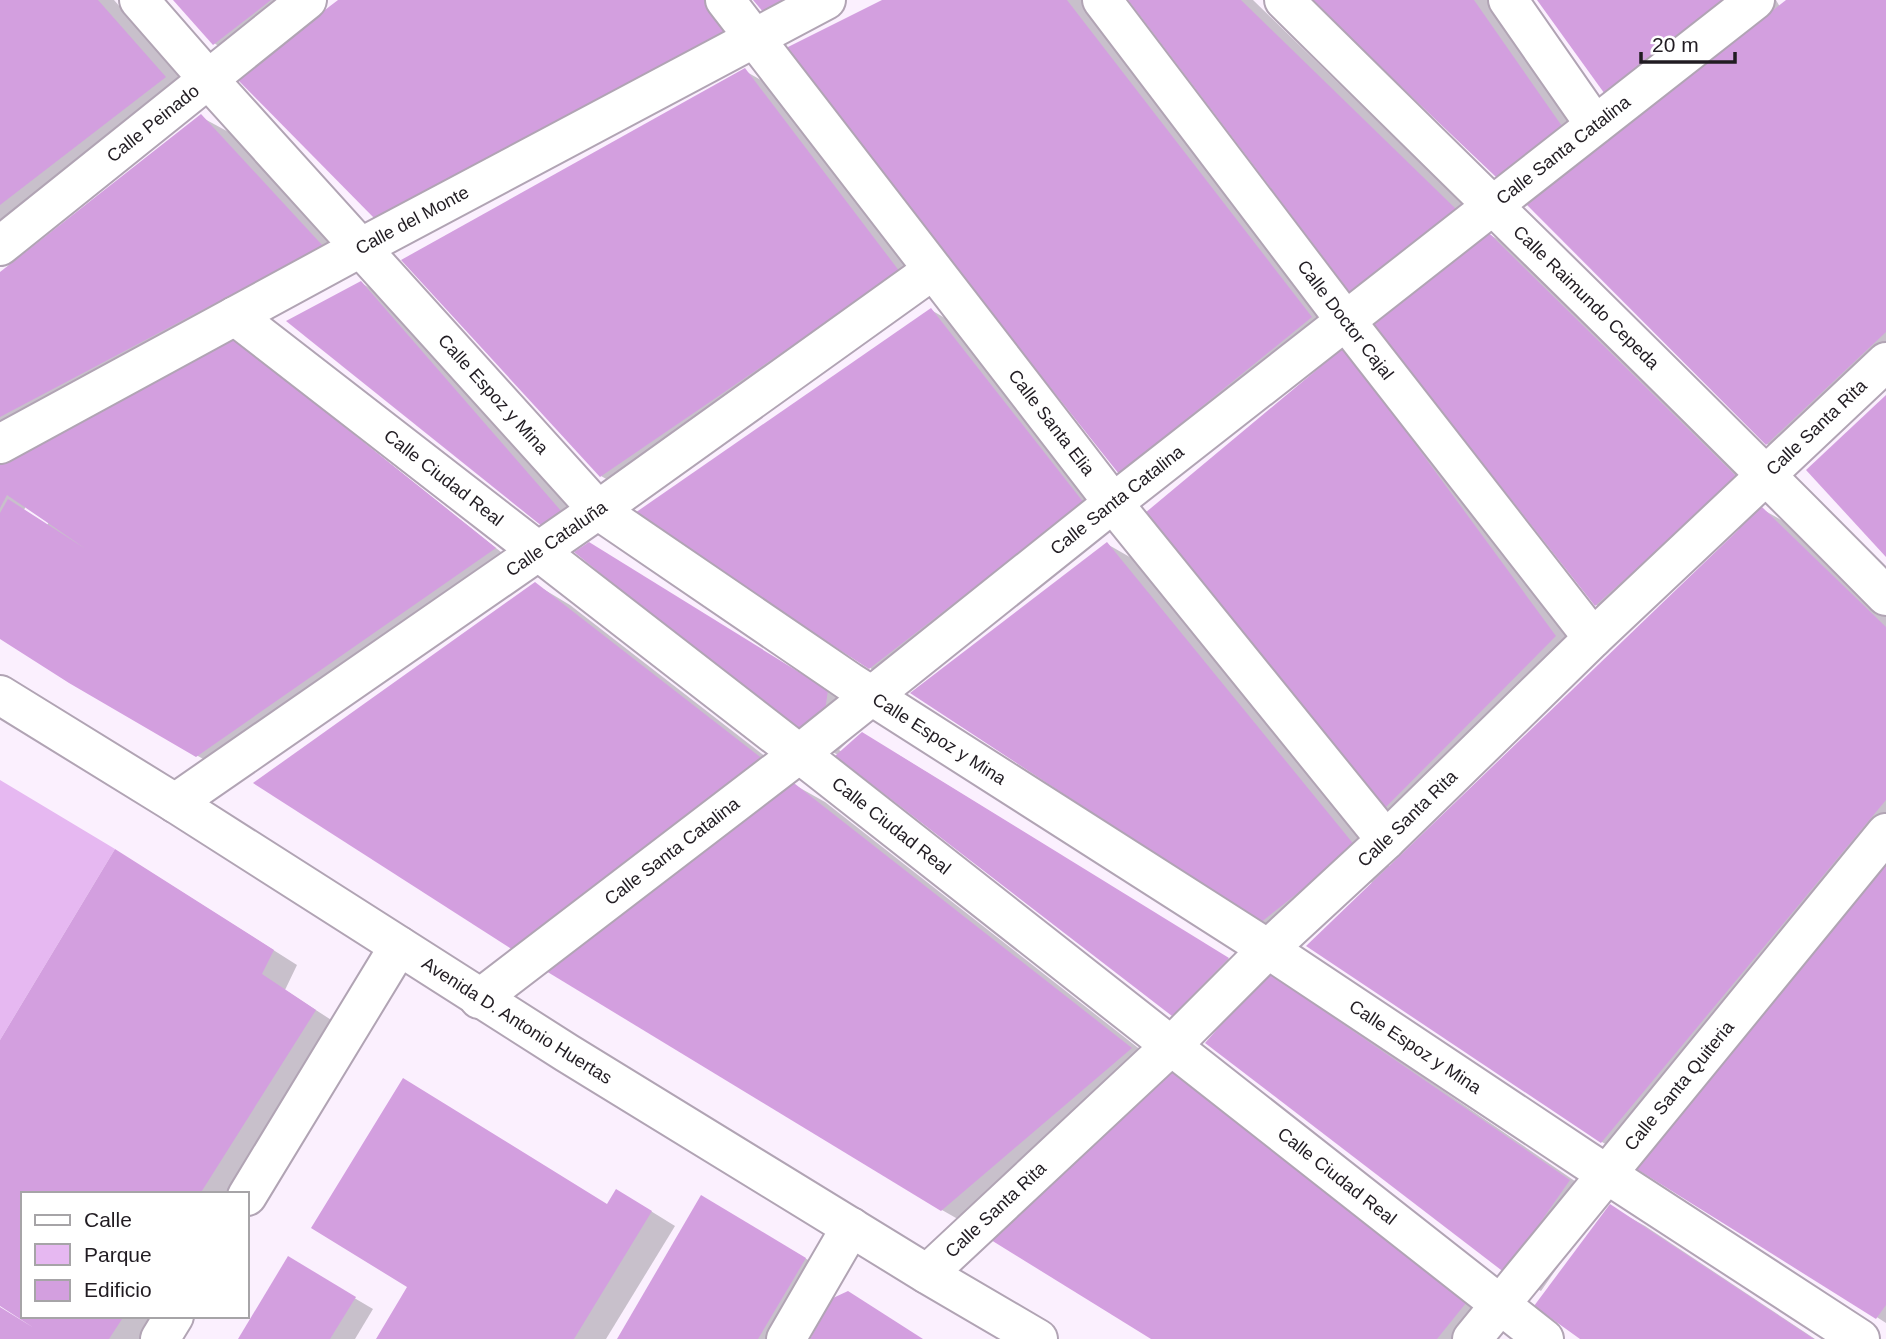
<svg xmlns="http://www.w3.org/2000/svg" width="1886" height="1339" font-family="Arial,sans-serif">
<style>
.green{fill:#e6b8f1}
.shadow{fill:#0003;fill-rule:evenodd}
.building{fill:#d39fdf}
.lines{fill:none;stroke-linecap:round;stroke-linejoin:round}
.minor-casing{stroke:#b1a4b4;stroke-width:42}
.minor{stroke:#fff;stroke-width:38}
.labels{text-anchor:middle;stroke-width:5;stroke-linejoin:round;paint-order:stroke}
.street-label{font-size:18px;fill:#211c22;stroke:#fff}
</style>
<rect width="100%" height="100%" fill="#fbf0fe"/>
<polygon class="green" points="0,780 115,849 0,1040"/>
<g class="shadow">
<polygon points="0,0 114,0 199,98 0,251"/>
<polygon points="175,0 292,0 226,51 214,43"/>
<polygon points="886,0 1084,0 1345,337 1120,473"/>
<polygon points="1130,0 1253,0 1490,231 1487,233 1524,255 1771,499 1760,508 1797,529 1886,616 1886,1323 1636,1162 1602,1142 1371,882 1296,942 1261,922 1107,544 1142,564 1390,867 1740,531 1738,528 1630,625 1596,605"/>
<polygon points="1312,0 1493,0 1597,149 1642,115 1539,0 1776,0 1780,7 1789,0 1886,0 1886,384 1801,464 1767,444 1550,183 1532,196 1497,176"/>
<polygon points="745,71 780,91 933,292 636,496 601,476"/>
<polygon points="201,117 236,136 356,266 0,455 0,274"/>
<polygon points="361,283 396,303 595,533 578,546"/>
<polygon points="931,310 966,330 1117,523 904,688 870,668"/>
<path d="M 244,347 L 506,556 L 210,763 L 71,682 L 0,637 L 0,461 ZM 26,506 L 49,522 L 47,525 L 24,510 Z"/>
<polygon points="1344,349 1590,657 1417,830 1383,810"/>
<polygon points="623,565 862,712 859,731 839,750 842,752 897,754 1263,980 1268,974 1302,994 1604,1201 1541,1291 1506,1271 1235,1006 1208,1034 1173,1014 838,755 801,734"/>
<polygon points="535,584 570,605 797,781 793,784 825,802 1165,1069 977,1230 942,1210"/>
<polygon points="139,865 297,965 285,990 339,1025 233,1194 23,1194 23,1316 157,1316 142,1339 55,1339 0,1304 0,1043"/>
<polygon points="1172,1073 1206,1093 1500,1324 1487,1339 1154,1339"/>
<polygon points="641,1205 675,1226 606,1339 378,1339 608,1206"/>
<polygon points="1611,1207 1645,1226 1815,1339 1583,1339"/>
<polygon points="736,1217 840,1279 804,1339 619,1339"/>
<polygon points="288,1259 373,1309 355,1339 240,1339"/>
</g>
<g class="building">
<polygon points="0,0 98,0 166,77 0,205"/>
<polygon points="173,0 271,0 213,45"/>
<polygon points="338,0 706,0 731,31 376,220 236,78"/>
<polygon points="753,0 787,0 764,13"/>
<polygon points="882,0 1067,0 1312,317 1119,474 782,50"/>
<polygon points="1128,0 1241,0 1457,210 1351,294"/>
<polygon points="1310,0 1474,0 1564,129 1496,177"/>
<polygon points="1537,0 1726,0 1607,97"/>
<polygon points="1786,0 1886,0 1886,332 1766,445 1526,204"/>
<polygon points="745,68 900,272 600,477 401,260"/>
<polygon points="201,114 323,246 0,417 0,272"/>
<polygon points="1489,233 1738,478 1595,606 1372,323"/>
<polygon points="361,281 562,512 543,527 286,321"/>
<polygon points="931,308 1084,503 869,669 632,515"/>
<polygon points="232,337 496,548 196,757 69,683 0,639 0,513 8,499 86,549 7,495 0,508 0,459"/>
<polygon points="1344,347 1556,636 1382,811 1145,513"/>
<polygon points="1886,395 1886,557 1806,470"/>
<polygon points="1762,507 1886,627 1886,800 1601,1143 1306,946"/>
<polygon points="589,542 828,690 825,711 800,735 574,552"/>
<polygon points="1107,542 1356,847 1260,923 910,693"/>
<polygon points="535,582 764,760 513,950 253,783"/>
<polygon points="862,732 1229,958 1172,1016 835,756"/>
<polygon points="790,780 1132,1048 941,1211 541,968"/>
<polygon points="115,849 274,950 262,974 316,1010 200,1194 23,1194 23,1316 124,1316 109,1339 0,1339 0,1307 34,1328 0,1306 0,1040"/>
<polygon points="1886,863 1886,1305 1876,1319 1635,1168"/>
<polygon points="1267,972 1570,1180 1505,1273 1205,1043"/>
<polygon points="1172,1071 1466,1303 1437,1339 1151,1339 991,1240"/>
<polygon points="403,1078 607,1204 616,1189 652,1211 574,1339 376,1339 407,1287 311,1228"/>
<polygon points="701,1195 806,1258 758,1339 617,1339"/>
<polygon points="1610,1204 1814,1339 1580,1339 1534,1306"/>
<polygon points="288,1256 356,1297 330,1339 238,1339"/>
<polygon points="848,1291 923,1339 810,1339 833,1298"/>
</g>
<g class="lines">
<defs>
<g id="minor">
<path id="s1" d="M 139,0 L 208,79 L 598,510 L 850,682 L 1268,949 L 1585,1160 L 1860,1339"/>
<path id="s2" d="M 725,0 L 1125,518 L 1386,840"/>
<path id="s3" d="M 1102,0 L 1345,320 L 1593,638"/>
<path id="s4" d="M 1284,0 C 1485,199 1688,395 1886,596"/>
<polyline points="1508,0 1595,125"/>
<path id="s5" d="M 0,246 L 307,0"/>
<path id="s6" d="M 235,316 L 819,769 L 1544,1339"/>
<path id="s7" d="M 0,444 L 360,248 L 826,0"/>
<path id="s8" d="M 0,695 L 175,803 L 567,1053 L 927,1274 L 1038,1339"/>
<path id="s9" d="M 175,803 L 598,510 L 933,270"/>
<path id="s10" d="M 479,999 L 799,754 L 1113,503 L 1755,0"/>
<polyline points="247,1196 399,946"/>
<path id="s11" d="M 927,1274 L 1172,1045 L 1268,949 L 1386,840 L 1593,638 L 1886,362"/>
<polyline points="160,1339 174,1316"/>
<polyline points="786,1339 851,1227"/>
<path id="s12" d="M 1472,1339 L 1886,833"/>
</g>
</defs>
<use href="#minor" class="minor-casing"/>
<use href="#minor" class="minor"/>
</g>
<g class="labels">
<g class="street-label">
<text dy="6" stroke="none"><textPath href="#s5" startOffset="196">Calle Peinado</textPath></text>
<text dy="6" stroke="none"><textPath href="#s10" startOffset="1377">Calle Santa Catalina</textPath></text>
<text dy="6" stroke="none"><textPath href="#s7" startOffset="469">Calle del Monte</textPath></text>
<text dy="6" stroke="none"><textPath href="#s4" startOffset="424">Calle Raimundo Cepeda</textPath></text>
<text dy="6" stroke="none"><textPath href="#s3" startOffset="402">Calle Doctor Cajal</textPath></text>
<text dy="6" stroke="none"><textPath href="#s1" startOffset="530">Calle Espoz y Mina</textPath></text>
<text dy="6" stroke="none"><textPath href="#s2" startOffset="534">Calle Santa Elia</textPath></text>
<text dy="6" stroke="none"><textPath href="#s11" startOffset="1228">Calle Santa Rita</textPath></text>
<text dy="6" stroke="none"><textPath href="#s6" startOffset="264">Calle Ciudad Real</textPath></text>
<text dy="6" stroke="none"><textPath href="#s10" startOffset="810">Calle Santa Catalina</textPath></text>
<text dy="6" stroke="none"><textPath href="#s9" startOffset="464">Calle Cataluña</textPath></text>
<text dy="6" stroke="none"><textPath href="#s1" startOffset="1097">Calle Espoz y Mina</textPath></text>
<text dy="6" stroke="none"><textPath href="#s11" startOffset="662">Calle Santa Rita</textPath></text>
<text dy="6" stroke="none"><textPath href="#s6" startOffset="831">Calle Ciudad Real</textPath></text>
<text dy="6" stroke="none"><textPath href="#s10" startOffset="243">Calle Santa Catalina</textPath></text>
<text dy="6" stroke="none"><textPath href="#s8" startOffset="611">Avenida D. Antonio Huertas</textPath></text>
<text dy="6" stroke="none"><textPath href="#s1" startOffset="1664">Calle Espoz y Mina</textPath></text>
<text dy="6" stroke="none"><textPath href="#s12" startOffset="327">Calle Santa Quiteria</textPath></text>
<text dy="6" stroke="none"><textPath href="#s6" startOffset="1398">Calle Ciudad Real</textPath></text>
<text dy="6" stroke="none"><textPath href="#s11" startOffset="94">Calle Santa Rita</textPath></text>
</g>
</g>
<rect x="21" y="1192" width="228" height="126" fill="#ffffff" stroke="#a6a4a7" stroke-width="2"/>
<rect x="35" y="1215" width="35" height="10" fill="#ffffff" stroke="#a6a4a7" stroke-width="2"/>
<text x="84" y="1227" font-size="21" fill="#211c22">Calle</text>
<rect x="35" y="1244" width="35" height="21" fill="#e6b8f1" stroke="#a6a4a7" stroke-width="2"/>
<text x="84" y="1262" font-size="21" fill="#211c22">Parque</text>
<rect x="35" y="1280" width="35" height="21" fill="#d39fdf" stroke="#a6a4a7" stroke-width="2"/>
<text x="84" y="1297" font-size="21" fill="#211c22">Edificio</text>
<path d="M1641 52v10h94v-10" fill="none" stroke="#211c22" stroke-width="3.5"/>
<text x="1652" y="52" font-size="21" fill="#211c22" stroke="#ffffff" stroke-width="5" paint-order="stroke">20 m</text>
</svg>
